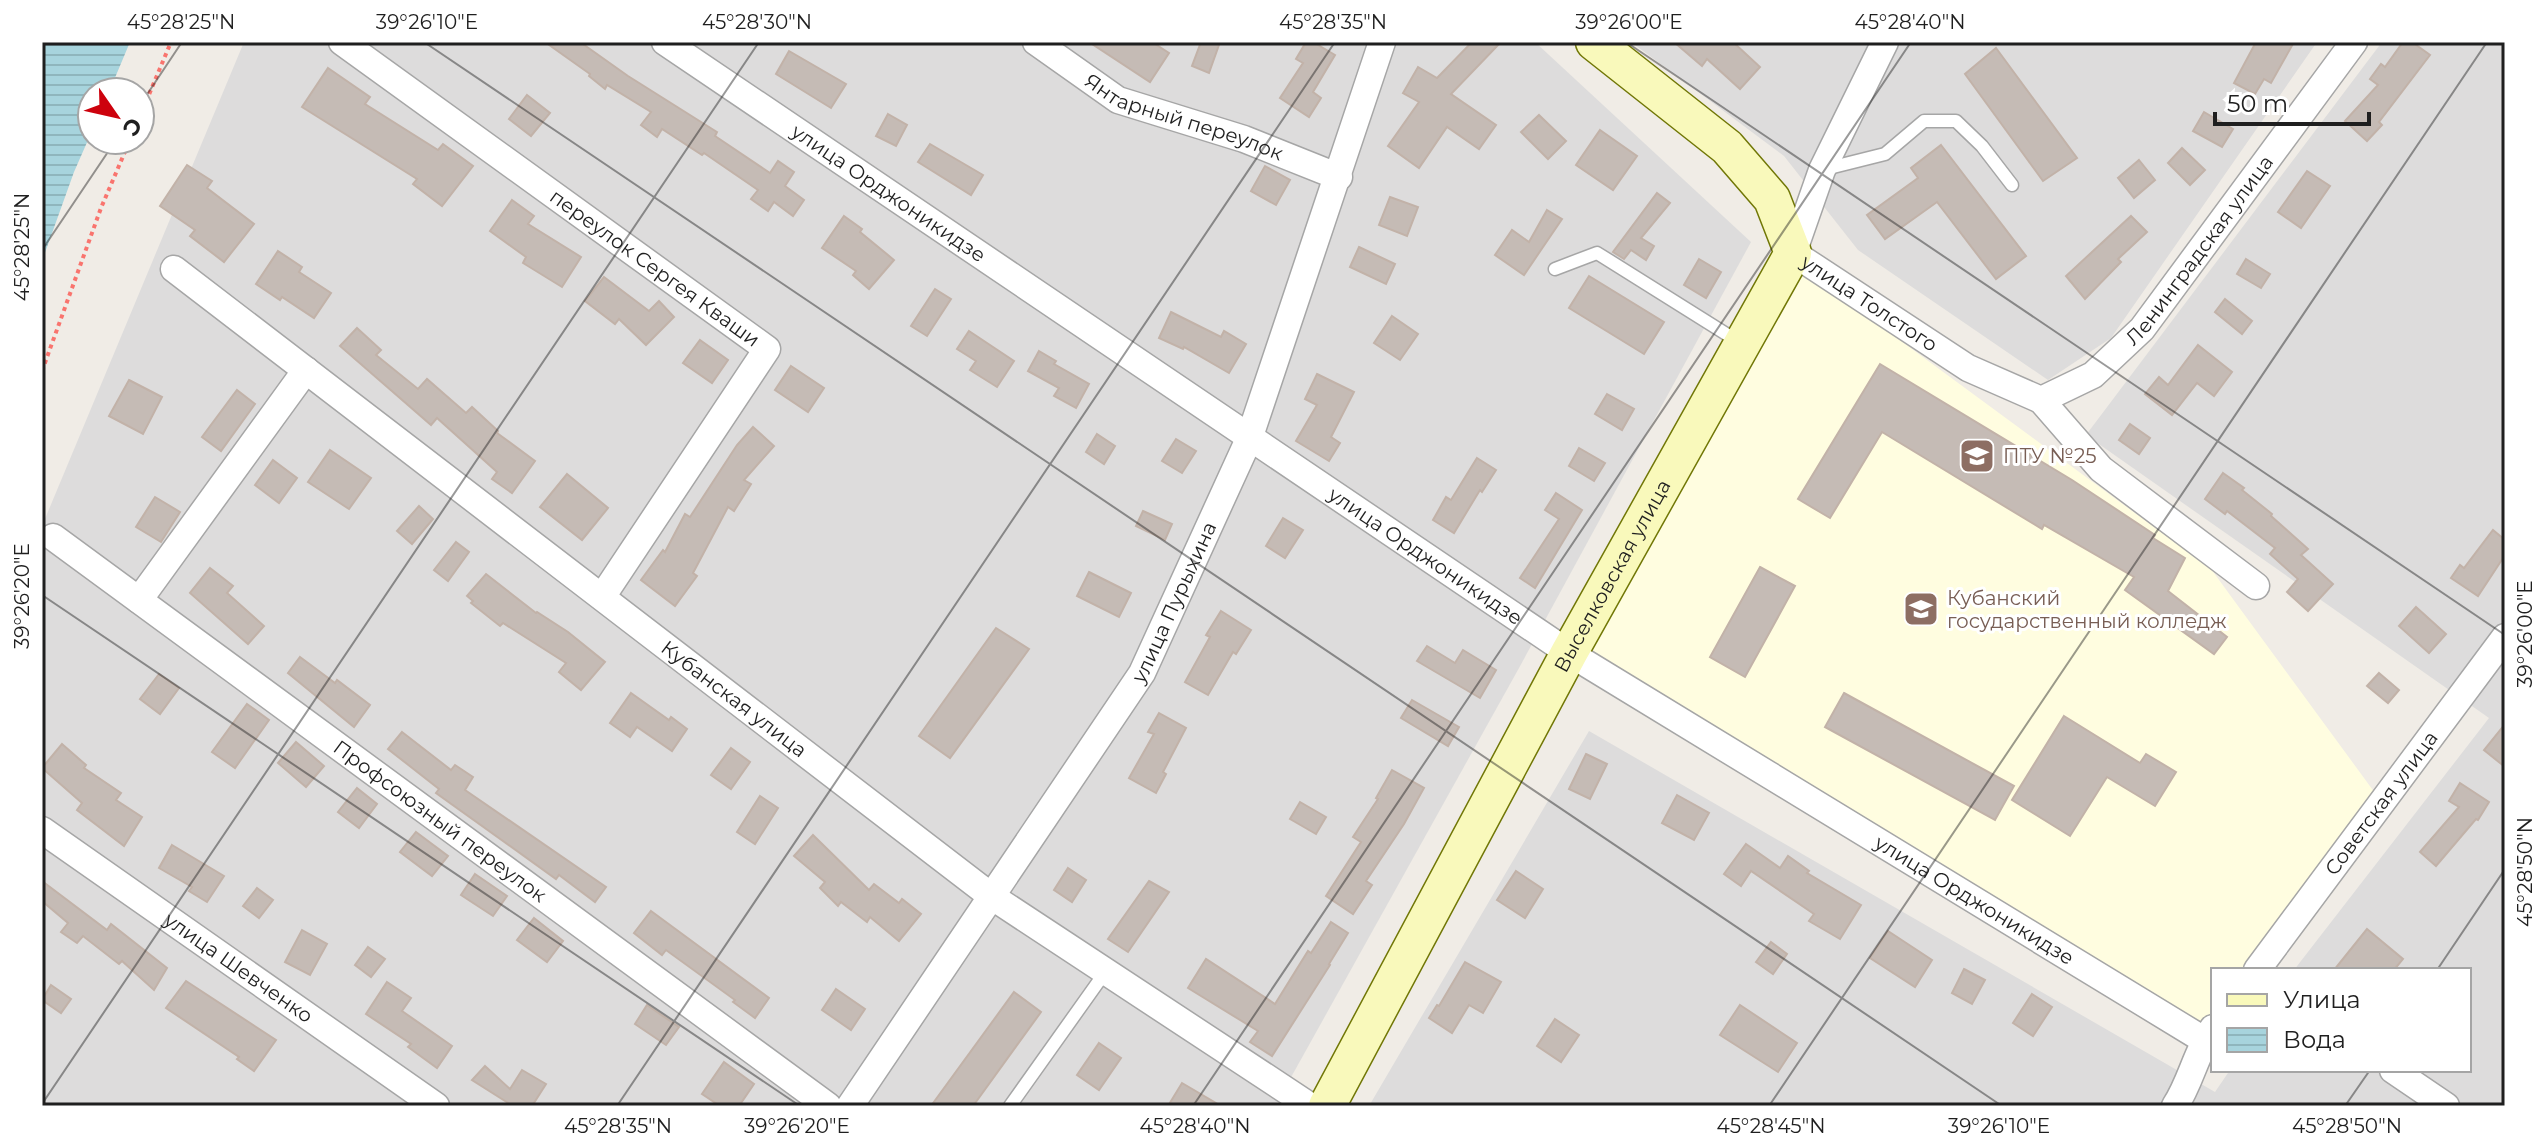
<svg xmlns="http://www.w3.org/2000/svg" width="2547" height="1148" font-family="Montserrat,sans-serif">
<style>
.residential{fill:#dddcdc}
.education{fill:#fffde0}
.water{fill:url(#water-rules)}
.building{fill:#c5bbb5;stroke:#c2b2a8;stroke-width:2}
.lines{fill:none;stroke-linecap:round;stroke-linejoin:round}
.lane-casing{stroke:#a6a6a6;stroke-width:15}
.street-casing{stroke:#a6a6a6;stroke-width:29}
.secondary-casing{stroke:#717706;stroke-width:39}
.path{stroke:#f9746e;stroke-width:4;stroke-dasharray:4 4;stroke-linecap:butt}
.lane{stroke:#fff;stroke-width:12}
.street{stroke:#fff;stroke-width:26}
.secondary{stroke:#f9f9bb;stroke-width:36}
.ticks{fill:none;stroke:#1f1f1f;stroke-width:2;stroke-opacity:0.45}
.labels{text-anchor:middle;stroke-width:6;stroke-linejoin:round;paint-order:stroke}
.street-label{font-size:20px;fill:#1f1f1f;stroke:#fff}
.education-label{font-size:20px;fill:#785e54;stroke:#fff;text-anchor:start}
.neatline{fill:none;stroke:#1f1f1f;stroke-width:3}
.ticks-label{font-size:20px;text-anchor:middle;fill:#1f1f1f}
</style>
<defs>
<pattern id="water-rules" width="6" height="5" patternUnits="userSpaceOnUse" patternTransform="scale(2)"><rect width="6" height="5" fill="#a7d4dd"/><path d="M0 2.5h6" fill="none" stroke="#8fb6bd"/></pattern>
</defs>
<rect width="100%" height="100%" fill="#f0ece6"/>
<g class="residential">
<polygon points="244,42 1535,42 1751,242 1519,668 1275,1106 42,1106 42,526"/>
<polygon points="1631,42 2317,42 2111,338 2048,380 1858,250 1784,156"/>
<polygon points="2382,42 2505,42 2505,1106 1369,1106 1589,731 2215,1092 2230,1070 2469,1070 2469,970 2294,970 2489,718 2086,435"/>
</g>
<polygon class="education" points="1795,263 2211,569 2375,793 2254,970 2213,970 2213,1021 2203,1035 1579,650"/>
<polygon class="water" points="42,42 130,42 109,92 92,92 92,131 74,172 42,261"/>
<g class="building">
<polygon points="545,42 580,42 628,76 717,132 715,136 770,173 778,161 794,172 785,186 804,200 793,216 774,202 768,211 751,199 758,190 704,153 702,155 662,129 657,137 641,125 651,112 607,85 605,89 589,76 590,74"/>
<polygon points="1089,42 1152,42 1169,53 1150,82"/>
<polygon points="1201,42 1220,42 1209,73 1192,66"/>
<polygon points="1306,42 1313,42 1335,55 1313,92 1321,98 1309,117 1280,98 1303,63 1296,59"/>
<polygon points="1472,42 1501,42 1451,94 1496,125 1479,149 1447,127 1419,168 1388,146 1419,102 1403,93 1418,67 1437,78"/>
<polygon points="1674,42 1733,42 1760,67 1740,89 1707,59 1702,66"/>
<polygon points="2256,42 2294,42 2271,83 2264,79 2255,94 2234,83"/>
<polygon points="2403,42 2412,42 2430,55 2379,122 2382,125 2367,141 2345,121 2378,85 2370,79 2381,64 2385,67"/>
<polygon points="1996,48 2077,158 2043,181 1965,74"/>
<polygon points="789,51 846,84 831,108 776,74"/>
<polygon points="328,68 370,97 365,104 438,150 443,144 473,166 442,206 413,184 417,179 302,107"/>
<polygon points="527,95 550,113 531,136 509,119"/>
<polygon points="2204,112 2233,129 2222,147 2193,131"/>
<polygon points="888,114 907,125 896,146 876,136"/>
<polygon points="1539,115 1566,141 1548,159 1521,132"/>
<polygon points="1600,130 1637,156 1613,190 1576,165"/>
<polygon points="930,144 983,175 971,195 918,162"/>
<polygon points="1941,145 2026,256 1996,279 1937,202 1885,239 1867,215 1918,178 1911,168"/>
<polygon points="2182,148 2205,170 2190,185 2168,163"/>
<polygon points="2139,160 2155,180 2134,198 2118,178"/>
<polygon points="187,165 212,181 207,188 254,224 224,262 190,236 195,230 160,206"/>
<polygon points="1265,166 1290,180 1276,205 1251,191"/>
<polygon points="2307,171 2330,186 2301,228 2278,212"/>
<polygon points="1657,193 1670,203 1641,238 1654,246 1646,260 1631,250 1624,259 1613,252"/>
<polygon points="1390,197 1418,207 1407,236 1379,225"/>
<polygon points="512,200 534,216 528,224 581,257 562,287 523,263 526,257 490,231"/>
<polygon points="1547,210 1562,219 1524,275 1495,255 1512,230 1529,242"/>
<polygon points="844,216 862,229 860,232 894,260 869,289 853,275 856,271 822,248"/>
<polygon points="2131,216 2147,232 2118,259 2121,262 2085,299 2066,276"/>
<polygon points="1359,247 1395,264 1386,284 1350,267"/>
<polygon points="278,251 302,267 299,272 331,293 314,318 282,297 280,300 256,284"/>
<polygon points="1699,259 1721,272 1706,298 1684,285"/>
<polygon points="2246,259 2270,274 2261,288 2237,274"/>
<polygon points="1589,276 1664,322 1644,354 1569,308"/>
<polygon points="604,277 649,311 659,301 674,317 646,345 619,319 615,324 585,301"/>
<polygon points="935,289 951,299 927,336 911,326"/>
<polygon points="2225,299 2252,321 2242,334 2215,312"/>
<polygon points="1171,312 1221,337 1224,331 1246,344 1229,373 1184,347 1183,349 1159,338"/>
<polygon points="1392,316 1418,334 1400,360 1374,343"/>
<polygon points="357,328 381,350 376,355 418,389 427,379 466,413 472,407 498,431 497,433 535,461 512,493 492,479 497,472 437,418 431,425 340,346"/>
<polygon points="969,331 1014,361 997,387 970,370 976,361 957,349"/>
<polygon points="700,340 728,360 712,383 683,363"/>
<polygon points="2198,345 2232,372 2214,396 2197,383 2172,415 2145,394 2159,377 2168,385"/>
<polygon points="1039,351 1056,361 1054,364 1089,384 1076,408 1054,396 1059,388 1028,371"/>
<polygon points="1880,364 2072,480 2155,535 2153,538 2185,558 2168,591 2227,637 2214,654 2125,590 2134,577 2044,525 2042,529 1882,432 1830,518 1798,499"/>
<polygon points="791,366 824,388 808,412 775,390"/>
<polygon points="1317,374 1354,392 1331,437 1340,443 1329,461 1296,441 1317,405 1305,399"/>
<polygon points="129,380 162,397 143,434 109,416"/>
<polygon points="237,390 255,404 221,451 202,437"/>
<polygon points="1607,394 1634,409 1622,430 1595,414"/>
<polygon points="2130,424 2150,438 2139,454 2119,440"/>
<polygon points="753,427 774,446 744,480 751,484 734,511 728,507 693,573 697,576 675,606 641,580 663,550 665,552 685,514 690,517 737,445"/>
<polygon points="1097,434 1115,446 1104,464 1086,452"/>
<polygon points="1176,439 1196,451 1182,473 1162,461"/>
<polygon points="1579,448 1605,463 1594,481 1569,466"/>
<polygon points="330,450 371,478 349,509 308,482"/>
<polygon points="1477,458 1496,470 1482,492 1480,490 1454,533 1433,520 1446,497 1451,500"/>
<polygon points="273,460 297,478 279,503 255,485"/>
<polygon points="2223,473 2244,488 2242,490 2272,514 2271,516 2308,549 2301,555 2333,584 2308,611 2287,592 2298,579 2270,554 2275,548 2227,511 2225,514 2205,499"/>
<polygon points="567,474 608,508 582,540 540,507"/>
<polygon points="1556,493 1582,510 1535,588 1520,578 1559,519 1545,510"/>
<polygon points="155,497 180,512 161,542 136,527"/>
<polygon points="419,506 433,519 412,544 397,531"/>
<polygon points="1143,511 1172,524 1165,540 1136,526"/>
<polygon points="1283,518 1303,530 1285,558 1266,546"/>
<polygon points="2493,530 2505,540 2505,555 2478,596 2451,578 2460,565 2464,568"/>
<polygon points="456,542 469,552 448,581 434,570"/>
<polygon points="1760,567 1795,586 1745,677 1710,657"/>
<polygon points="210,568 233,586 227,593 264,626 248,644 190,593"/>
<polygon points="1089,572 1131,593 1119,617 1077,596"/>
<polygon points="486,574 536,613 537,612 568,632 605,662 581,690 559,672 566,663 503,623 500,626 471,603 473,601 467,596"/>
<polygon points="2416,607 2446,634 2429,653 2399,626"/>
<polygon points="1221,611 1251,630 1236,654 1233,652 1208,695 1185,682 1210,637 1206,635"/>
<polygon points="996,628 1029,649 950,758 919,736"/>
<polygon points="1427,646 1455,663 1463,650 1496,670 1480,698 1417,661"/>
<polygon points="300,657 335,683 337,680 370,705 354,727 288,673"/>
<polygon points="2379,673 2399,690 2388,703 2367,686"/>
<polygon points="159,674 179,688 160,714 140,699"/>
<polygon points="631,693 669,720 671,717 687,729 672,751 637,727 630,737 610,723"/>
<polygon points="1844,693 2014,786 1995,820 1825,727"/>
<polygon points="1412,700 1459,727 1448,746 1401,718"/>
<polygon points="247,704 269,720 235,768 212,752"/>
<polygon points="1159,713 1186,728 1163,772 1166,774 1156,793 1129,778 1154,734 1148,732"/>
<polygon points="2064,716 2140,763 2146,754 2176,772 2155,806 2107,777 2070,836 2012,800"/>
<polygon points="2505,724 2505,767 2484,750"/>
<polygon points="402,732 451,770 455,765 473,777 465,790 606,887 595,902 559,875 556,879 436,793 439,789 388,749"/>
<polygon points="296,742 324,766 306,787 278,763"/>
<polygon points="62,744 86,765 84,768 121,793 116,800 142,817 124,846 77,810 82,803 42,768"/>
<polygon points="731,748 750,762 731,789 711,775"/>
<polygon points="1586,754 1607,764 1590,799 1569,789"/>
<polygon points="1392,770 1424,788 1404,824 1366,881 1372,885 1353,914 1326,896 1361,842 1353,837 1378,799 1376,798"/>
<polygon points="2460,783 2489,802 2478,820 2476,819 2436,866 2420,852 2459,807 2449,801"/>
<polygon points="357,788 377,804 359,828 338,812"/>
<polygon points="1677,795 1709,813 1694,840 1662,823"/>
<polygon points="760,796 778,808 755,844 737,832"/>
<polygon points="1300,802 1326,817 1316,834 1290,819"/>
<polygon points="416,832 448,856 432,876 400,852"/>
<polygon points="813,835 869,890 874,884 899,903 902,899 921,914 899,941 870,917 867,922 841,902 838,906 820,888 825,882 794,856"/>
<polygon points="1746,844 1780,868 1788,856 1809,871 1807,873 1861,905 1840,939 1809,921 1814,914 1751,871 1741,886 1724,874"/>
<polygon points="172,845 224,876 207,902 189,891 192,887 159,868"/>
<polygon points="1068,868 1086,880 1072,902 1054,890"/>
<polygon points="1516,871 1543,889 1525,918 1497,900"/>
<polygon points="475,874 507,896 493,916 461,895"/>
<polygon points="42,881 107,930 111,924 167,968 154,990 122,961 119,964 83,936 77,943 61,932 68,923 42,901"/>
<polygon points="1149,881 1169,892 1128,952 1108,939"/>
<polygon points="257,888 273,900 259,918 243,906"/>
<polygon points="651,911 769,998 755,1018 733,1002 735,1000 666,950 662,955 634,933"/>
<polygon points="534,918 563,941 547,962 517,940"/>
<polygon points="1331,922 1348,933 1329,964 1330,965 1272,1056 1250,1042 1258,1031 1188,988 1206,959 1275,1004 1308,951 1311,953"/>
<polygon points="2367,929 2403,959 2394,970 2334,970"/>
<polygon points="302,930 327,944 310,975 285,962"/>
<polygon points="1888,931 1932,960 1915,987 1870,958"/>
<polygon points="1771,942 1787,954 1773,974 1756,962"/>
<polygon points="368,947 385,959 371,977 355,965"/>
<polygon points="1465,962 1501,982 1483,1013 1469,1005 1452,1033 1429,1018 1437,1005 1439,1006"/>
<polygon points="1964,969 1985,980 1972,1004 1952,993"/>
<polygon points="186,981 276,1040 254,1071 237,1059 239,1057 166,1008"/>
<polygon points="387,982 411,998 402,1011 452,1046 437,1068 408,1047 411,1044 366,1014"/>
<polygon points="51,985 71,999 61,1013 42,1000"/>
<polygon points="836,989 865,1009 851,1030 822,1010"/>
<polygon points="1014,992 1041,1012 973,1106 931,1106"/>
<polygon points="2032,994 2052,1007 2033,1036 2013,1023"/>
<polygon points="647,1005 679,1027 666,1045 635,1024"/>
<polygon points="1740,1005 1797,1043 1778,1072 1720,1035"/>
<polygon points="1555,1019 1579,1035 1561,1062 1537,1046"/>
<polygon points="1099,1043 1121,1058 1099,1090 1077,1075"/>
<polygon points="724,1062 754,1084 739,1106 720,1106 702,1094"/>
<polygon points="485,1066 510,1089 522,1070 546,1084 532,1106 513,1106 472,1080"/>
<polygon points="1182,1083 1221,1106 1168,1106"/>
</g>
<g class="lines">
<defs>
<g id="lane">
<polyline points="1825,169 1885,154 1924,121 1956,121 1982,146 2012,185"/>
<polyline points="1555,269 1597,253 1739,342"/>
<polyline points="1010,1106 1106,971"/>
</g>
<g id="street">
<path id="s1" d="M 342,42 L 767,349 L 602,597"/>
<path id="s2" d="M 665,42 L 1569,653 L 2204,1040"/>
<path id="s3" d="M 1036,42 L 1118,100 L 1244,139 L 1339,177"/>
<path id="s4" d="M 1885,42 L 1822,170 L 1793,253 L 1968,368 L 2041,400 L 2093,375 L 2142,329 L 2354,42"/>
<path id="s5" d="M 174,269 L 991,896 L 1310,1106"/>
<polyline points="2041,400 2101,469 2256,586"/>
<path id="s6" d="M 53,537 L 828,1106"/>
<polyline points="139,600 306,370"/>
<path id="s7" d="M 42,830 L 436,1106"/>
<path id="s8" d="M 2257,970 L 2505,637"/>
<polyline points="2393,1070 2446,1106"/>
<path id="s9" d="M 850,1106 L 1142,673 L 1249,439 L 1382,42"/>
<path d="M 2175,1106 C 2191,1082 2196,1052 2213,1028"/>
</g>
<g id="secondary">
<path id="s10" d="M 1327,1106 L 1569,653 L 1793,253 L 1772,199 L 1727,147 L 1594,42"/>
</g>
</defs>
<use href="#lane" class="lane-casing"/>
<use href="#street" class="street-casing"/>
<use href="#secondary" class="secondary-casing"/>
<g class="path">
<polyline points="140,116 171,42"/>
<polyline points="42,371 101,208 130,140"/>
</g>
<use href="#lane" class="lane"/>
<use href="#street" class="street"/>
<use href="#secondary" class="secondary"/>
</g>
<path class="ticks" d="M 424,42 L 2002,1106M 1626,42 L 2505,635M 140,105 L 182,42M 42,250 L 116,140M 42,595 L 800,1106M 2437,970 L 2505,869M 42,1104 L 759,42M 617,1106 L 1335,42M 1193,1106 L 1911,42M 1769,1106 L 2487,42M 2345,1106 L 2370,1070"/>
<defs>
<symbol id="university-square" viewBox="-11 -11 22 22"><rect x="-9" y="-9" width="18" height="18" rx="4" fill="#8d6e63" stroke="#fff"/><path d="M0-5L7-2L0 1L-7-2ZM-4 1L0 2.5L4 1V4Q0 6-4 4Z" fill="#fff"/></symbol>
</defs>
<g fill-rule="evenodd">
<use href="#university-square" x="1957" y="436" width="40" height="40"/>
<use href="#university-square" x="1901" y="589" width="40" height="40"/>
</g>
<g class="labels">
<g class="street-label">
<text dy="7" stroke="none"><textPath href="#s3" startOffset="168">Янтарный переулок</textPath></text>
<text dy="7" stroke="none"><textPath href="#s2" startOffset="270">улица Орджоникидзе</textPath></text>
<text dy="7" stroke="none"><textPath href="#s4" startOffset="742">Ленинградская улица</textPath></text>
<text dy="7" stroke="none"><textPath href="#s1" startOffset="386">переулок Сергея Кваши</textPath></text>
<text dy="7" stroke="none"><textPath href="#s4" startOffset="322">улица Толстого</textPath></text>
<text dy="7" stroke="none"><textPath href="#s2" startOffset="918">улица Орджоникидзе</textPath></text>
<text dy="7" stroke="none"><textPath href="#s10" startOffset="602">Выселковская улица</textPath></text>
<text dy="7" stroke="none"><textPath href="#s9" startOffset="600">улица Пурыхина</textPath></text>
<text dy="7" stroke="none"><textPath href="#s5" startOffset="706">Кубанская улица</textPath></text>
<text dy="7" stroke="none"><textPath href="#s8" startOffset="208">Советская улица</textPath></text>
<text dy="7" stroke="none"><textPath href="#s6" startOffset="480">Профсоюзный переулок</textPath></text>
<text dy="7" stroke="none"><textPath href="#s2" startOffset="1566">улица Орджоникидзе</textPath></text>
<text dy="7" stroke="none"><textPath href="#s7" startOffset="240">улица Шевченко</textPath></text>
</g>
<g class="education-label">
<text x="2003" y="463">ПТУ №25</text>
<text x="1947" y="605">Кубанский<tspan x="1947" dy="23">государственный колледж</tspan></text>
</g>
</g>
<rect width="2547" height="1148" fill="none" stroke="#ffffff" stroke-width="88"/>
<rect x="2211" y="968" width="260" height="104" fill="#ffffff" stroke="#a5a5a5" stroke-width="2"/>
<rect x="2227" y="994" width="40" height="12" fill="#f9f9bb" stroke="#a5a5a5" stroke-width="2"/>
<text x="2283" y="1008" font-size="24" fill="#1f1f1f">Улица</text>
<rect x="2227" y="1028" width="40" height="24" fill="url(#water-rules)" stroke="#a5a5a5" stroke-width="2"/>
<text x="2283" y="1048" font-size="24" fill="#1f1f1f">Вода</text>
<g transform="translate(116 116) rotate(124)"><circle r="38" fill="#ffffff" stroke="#a5a5a5" stroke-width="2"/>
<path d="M0-6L14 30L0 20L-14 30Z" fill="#cd020d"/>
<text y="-12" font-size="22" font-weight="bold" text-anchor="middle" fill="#1f1f1f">С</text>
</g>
<path d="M2215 112v12h154v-12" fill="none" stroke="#1f1f1f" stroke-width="4"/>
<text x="2227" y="112" font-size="24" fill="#1f1f1f" stroke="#ffffff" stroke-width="6" paint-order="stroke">50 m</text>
<rect x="44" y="44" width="2459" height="1060" class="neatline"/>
<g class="ticks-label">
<text x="181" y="29">45°28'25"N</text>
<text x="427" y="29">39°26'10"E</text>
<text x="757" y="29">45°28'30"N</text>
<text x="1333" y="29">45°28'35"N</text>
<text x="1629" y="29">39°26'00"E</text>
<text x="1910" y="29">45°28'40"N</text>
<text transform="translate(22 247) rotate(-90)" y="7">45°28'25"N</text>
<text transform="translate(22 596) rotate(-90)" y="7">39°26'20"E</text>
<text transform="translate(2525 634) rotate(-90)" y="7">39°26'00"E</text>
<text transform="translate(2525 872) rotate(-90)" y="7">45°28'50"N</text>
<text x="618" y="1133">45°28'35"N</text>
<text x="797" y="1133">39°26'20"E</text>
<text x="1195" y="1133">45°28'40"N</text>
<text x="1771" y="1133">45°28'45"N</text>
<text x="1999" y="1133">39°26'10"E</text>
<text x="2347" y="1133">45°28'50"N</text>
</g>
</svg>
